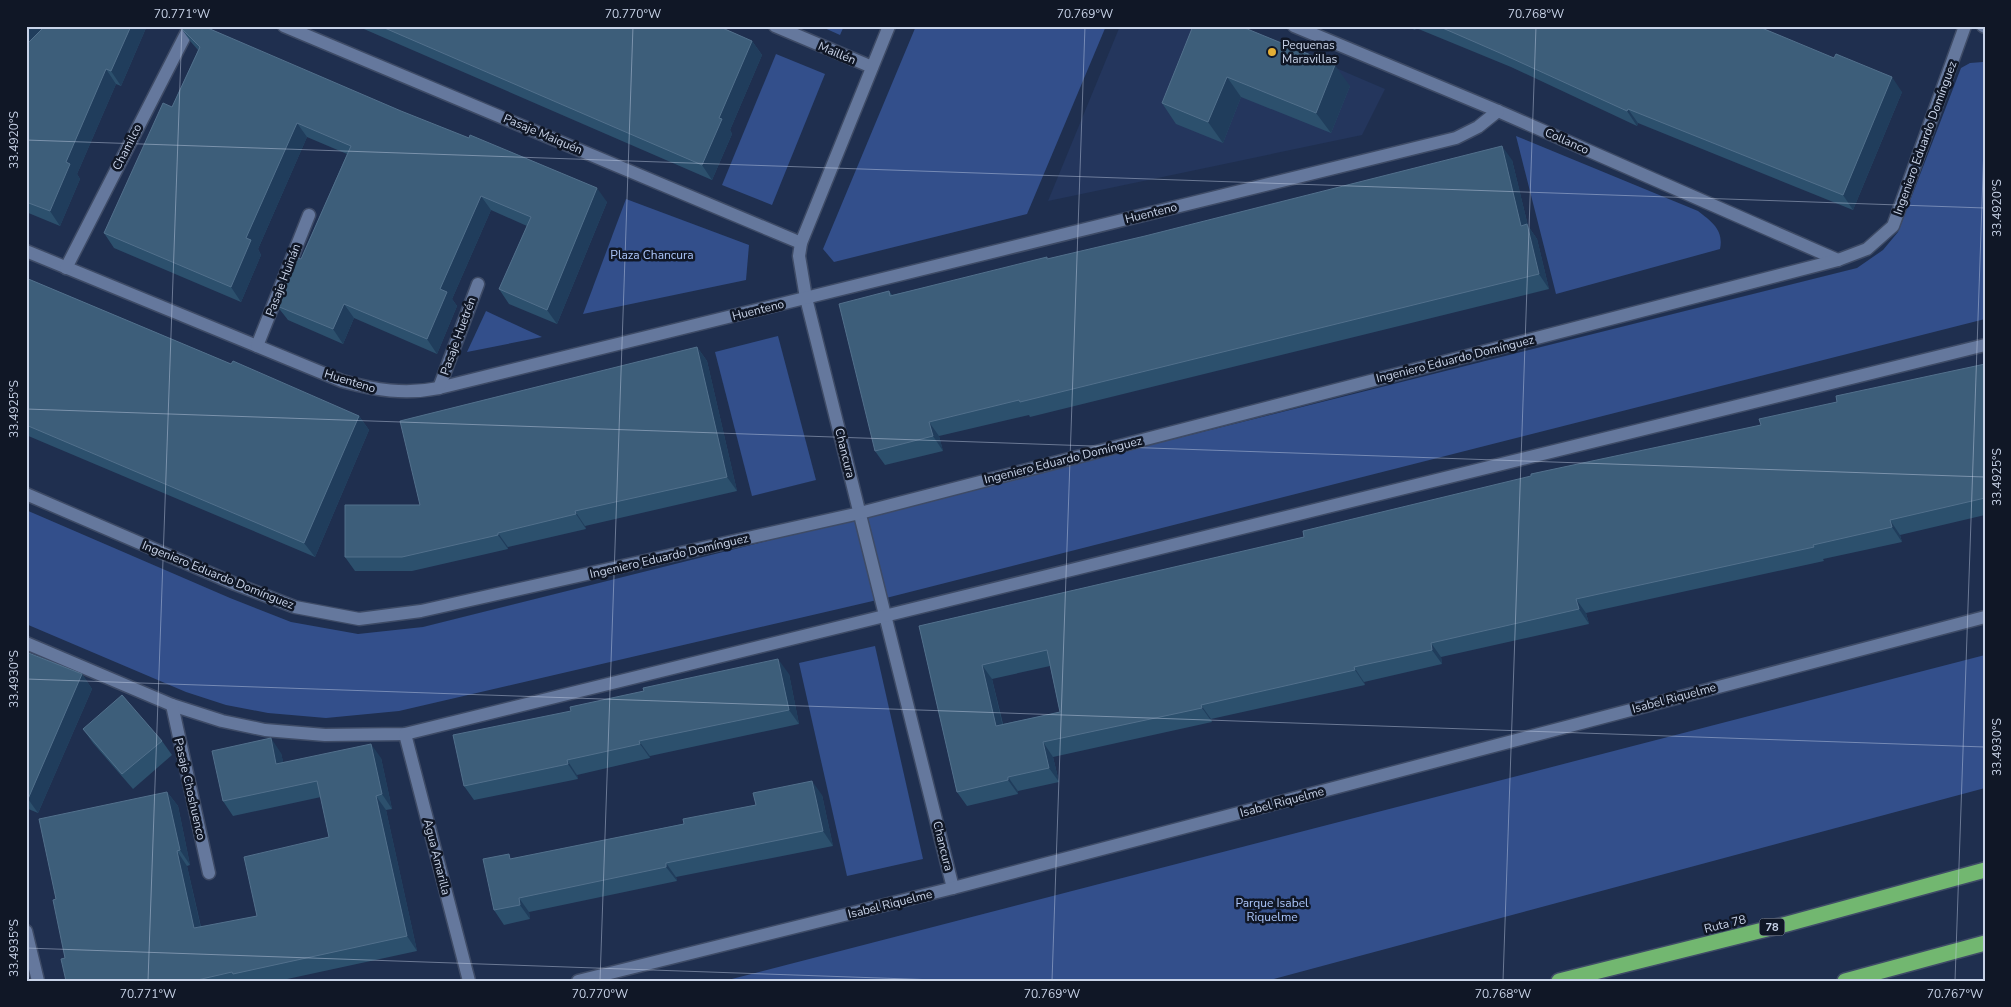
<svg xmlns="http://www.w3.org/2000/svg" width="2011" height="1007" font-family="'Nunito Sans',sans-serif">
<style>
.built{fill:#24365d}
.green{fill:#334f8b}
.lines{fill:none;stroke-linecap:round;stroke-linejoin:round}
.minor-casing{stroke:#3e4b66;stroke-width:15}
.tertiary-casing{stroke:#3e4b66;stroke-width:15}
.motorway-casing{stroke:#3e4b66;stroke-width:18}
.minor{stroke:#65789d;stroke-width:12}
.tertiary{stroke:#65789d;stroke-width:12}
.motorway{stroke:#72b770;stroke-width:15}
.wall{fill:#2c506d;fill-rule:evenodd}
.shaded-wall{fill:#203d5c}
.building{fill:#3d5e7a;stroke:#52708c;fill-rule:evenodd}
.ticks{fill:none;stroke:#c8d3e8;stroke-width:1;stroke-opacity:0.45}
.poi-dot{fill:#e3ae35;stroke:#101726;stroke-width:2}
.labels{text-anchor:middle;stroke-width:5;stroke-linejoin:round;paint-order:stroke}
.shield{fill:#101726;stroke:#919bae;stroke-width:1}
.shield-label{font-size:11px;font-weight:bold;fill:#c8d3e8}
.poi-label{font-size:12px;fill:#c8d3e8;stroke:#101726;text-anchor:start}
.street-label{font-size:12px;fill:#c8d3e8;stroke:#101726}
.park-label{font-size:12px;fill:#acc6fa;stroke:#101726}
.neatline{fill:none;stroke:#c8d3e8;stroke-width:2}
.ticks-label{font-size:12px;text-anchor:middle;fill:#c8d3e8}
</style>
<rect width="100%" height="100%" fill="#1f2f4f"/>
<polygon class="built" points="1120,26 1238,26 1385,89 1362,135 1048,201"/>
<g class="green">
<polygon points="820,26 844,26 840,35"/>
<polygon points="916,26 1106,26 1027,214 834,262 823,249"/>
<polygon points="776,54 825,74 772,205 722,185"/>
<polygon points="1983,62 1985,63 1985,319 890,597 399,711 326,718 268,713 226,705 186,692 26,624 26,510 230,598 291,622 358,634 423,627 1857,268 1883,250 1898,232 1961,68 1970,63"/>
<path d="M 1516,136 L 1698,211 C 1712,222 1724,230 1720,249 L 1556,294 Z"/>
<polygon points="626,199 749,245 746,280 583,314"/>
<polygon points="486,311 542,337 467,352"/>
<polygon points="778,336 816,480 752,496 715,352"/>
<polygon points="875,646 923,859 847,876 799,663"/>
<polygon points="1985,655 1985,788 1266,981 724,981"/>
</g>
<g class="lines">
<defs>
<g id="minor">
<polyline points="284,26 801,243"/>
<polyline points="775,26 872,67"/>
<polyline points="889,26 801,243 799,256 806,298 953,888"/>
<polyline points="1294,26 1498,111 1838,260"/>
<path d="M 26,251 L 342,381 C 375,390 405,395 439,388 L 1456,138 L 1478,127 L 1498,111"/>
<polyline points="66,268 190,26"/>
<polyline points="257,346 309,215"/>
<polyline points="439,388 478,284"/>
<polyline points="26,494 235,584 295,607 359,619 421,611 860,513 1838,260 1867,249 1893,226 1965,26"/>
<polyline points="26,643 172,705 222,721 265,730 325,735 405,734 1985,345"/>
<polyline points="172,705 209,873"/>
<polyline points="405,734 469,981"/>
<polyline points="26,931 38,981"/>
<polyline points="578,981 953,888 1985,617"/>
</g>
<polyline id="tertiary" points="1983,26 1985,27"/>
<g id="motorway">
<polyline points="1559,981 1787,924 1985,870"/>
<polyline points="1845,981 1985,943"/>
</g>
</defs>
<use href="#minor" class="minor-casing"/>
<use href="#tertiary" class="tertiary-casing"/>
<use href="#motorway" class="motorway-casing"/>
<use href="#minor" class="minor"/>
<use href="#tertiary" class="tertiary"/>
<use href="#motorway" class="motorway"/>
</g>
<g class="wall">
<polygon points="26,26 43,26 42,29 146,28 121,86 116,84 77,174 80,179 60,226 26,212"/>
<polygon points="357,26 718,26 752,41 762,55 730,130 732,134 712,180"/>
<polygon points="1193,26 1350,86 1331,133 1241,97 1223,143 1176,124 1162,103"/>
<polygon points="1406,26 1757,26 1902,92 1853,210 1638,123 1637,126 1511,67 1416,28 1415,30"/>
<polygon points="181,28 607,202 557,324 509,304 499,289 527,226 491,210 452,299 457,306 437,354 354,318 343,344 288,320 277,306 301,259 347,154 307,137 258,249 261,255 241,302 114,248 104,233 172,107 198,50 191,42"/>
<polygon points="1512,160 1528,226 1537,239 1549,289 1030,417 1029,415 939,436 943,451 885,465 875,451 889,291 892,295 1048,259"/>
<polygon points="26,278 231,364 359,416 369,430 315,557 26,435"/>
<polygon points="697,347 707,361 737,491 585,526 586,529 508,547 508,549 412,571 355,571 345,557"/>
<path d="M 1985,364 L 1985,515 L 1900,535 L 1902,542 L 1823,559 L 1824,561 L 1586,613 L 1589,624 L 1441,657 L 1442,664 L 1364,682 L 1365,685 L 1211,719 L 1212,722 L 1053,757 L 1059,782 L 1018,791 L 1018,794 L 967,806 L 957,792 L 919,626 L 1304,537 L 1761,425 L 1837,402 ZM 1050,666 L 1060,712 L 1003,724 L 992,679 Z"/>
<polygon points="26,652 82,674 92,689 38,813 26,808"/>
<polygon points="789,674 799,724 650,756 650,758 577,775 578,779 474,800 464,786"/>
<polygon points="83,729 162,741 172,755 133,789 93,743"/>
<polygon points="281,753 283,762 381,758 392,809 386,810 417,951 278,981 66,981 65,958 56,899 167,792 178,806 190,865 187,866 201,927 257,916 329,837 321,797 233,816 223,801"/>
<polygon points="822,795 833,846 676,877 677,881 529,912 530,919 504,925 494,910 513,859"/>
</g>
<g class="shaded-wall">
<polygon points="27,26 43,26 26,65 26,27"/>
<polygon points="131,26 145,26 146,28 121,86 111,71"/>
<polygon points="1412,26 1416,26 1416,28 1415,30"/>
<polygon points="752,41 762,55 730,130 732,134 712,180 702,165 719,118"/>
<polygon points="1335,65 1350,86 1331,133 1316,113"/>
<polygon points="106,69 116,84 77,174 80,179 60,226 50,211 66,162"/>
<polygon points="1227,77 1241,97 1223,143 1208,122"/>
<polygon points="1892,77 1902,92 1853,210 1843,195"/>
<polygon points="1628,109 1638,123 1637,126 1627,111"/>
<polygon points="297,123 307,137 258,249 261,255 241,302 231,287 246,238"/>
<polygon points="1502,146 1512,160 1528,226 1537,239 1549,289 1539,274 1521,226"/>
<polygon points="597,188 607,202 557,324 547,310"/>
<polygon points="481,196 491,210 452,299 457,306 437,354 427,339 440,289"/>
<polygon points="344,304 354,318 343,344 333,329"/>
<polygon points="697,347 707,361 737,491 727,477"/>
<polygon points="359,416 369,430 315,557 304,543"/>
<polygon points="929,422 939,436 943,451 933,436"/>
<polygon points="575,511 585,526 586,529 576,514"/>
<polygon points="1890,520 1900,535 1902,542 1892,527"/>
<polygon points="498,533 508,547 508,549 498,535"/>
<polygon points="1576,599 1586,613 1589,624 1579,609"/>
<polygon points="1431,643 1441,657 1442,664 1432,650"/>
<polygon points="778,659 789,674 799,724 789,710"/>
<polygon points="982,665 992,679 1006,740 996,726"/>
<polygon points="1354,667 1364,682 1365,685 1355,670"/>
<polygon points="82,674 92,689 38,813 28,799"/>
<polygon points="1201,705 1211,719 1212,722 1202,708"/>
<polygon points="271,738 281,753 287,778 276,764"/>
<polygon points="639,741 650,756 650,758 640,744"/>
<polygon points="1043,742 1053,757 1059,782 1049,768"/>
<polygon points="371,744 381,758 392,809 382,794"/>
<polygon points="567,760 577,775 578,779 568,764"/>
<polygon points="1008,777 1018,791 1018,794 1008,780"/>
<polygon points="812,781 822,795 833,846 823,831"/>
<polygon points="167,792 178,806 190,865 180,850"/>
<polygon points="376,796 386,810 417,951 407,936"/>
<polygon points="177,851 187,866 204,942 194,928"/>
<polygon points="666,863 676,877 677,881 666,867"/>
<polygon points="519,898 529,912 530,919 520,905"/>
</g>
<g class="building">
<polygon points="45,26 131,26 111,71 106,69 66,162 70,164 50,211 26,202 26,45"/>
<polygon points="181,26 203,26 401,111 469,138 470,135 597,188 547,310 499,289 531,217 481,196 440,289 447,292 427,339 344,304 333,329 277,306 298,258 301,259 351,146 297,123 246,238 251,240 231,287 104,233 163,103 172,107 200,47 181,28"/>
<polygon points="380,26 718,26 752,41 719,118 722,119 702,165"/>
<polygon points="1193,26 1240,26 1335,65 1316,113 1227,77 1208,122 1162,103"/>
<polygon points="1438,26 1757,26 1834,58 1836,54 1892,77 1843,195 1628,109 1627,111 1500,53"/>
<polygon points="1502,146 1521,226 1527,224 1539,274 1020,402 1019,400 929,422 933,436 875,451 839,304 889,291 890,296 1047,257 1047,259 1145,236"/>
<polygon points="26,278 231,364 233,361 359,416 304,543 26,425"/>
<polygon points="697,347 727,477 575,511 576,514 498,533 498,535 402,557 345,557 345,505 420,505 400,421"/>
<path d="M 1985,364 L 1985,498 L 1890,520 L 1892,527 L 1813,545 L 1814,547 L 1576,599 L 1579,609 L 1431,643 L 1432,650 L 1354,667 L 1355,670 L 1201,705 L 1202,708 L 1043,742 L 1049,768 L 1008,777 L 1008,780 L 957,792 L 919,626 L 1304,537 L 1303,531 L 1531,476 L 1531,474 L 1761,425 L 1759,419 L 1837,402 L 1836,396 ZM 1047,650 L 1060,712 L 996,726 L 982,665 Z"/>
<polygon points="26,652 82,674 28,799 26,798"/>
<polygon points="778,659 789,710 639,741 640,744 567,760 568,764 464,786 453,735 571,711 570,707 644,691 643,688"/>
<polygon points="122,695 162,741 122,774 83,729"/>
<polygon points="271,738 276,764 371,744 382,794 376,796 407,936 233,974 232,972 193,981 66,981 61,959 65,958 53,900 56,899 39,819 167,792 180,850 177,851 194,928 257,916 244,857 329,837 317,781 223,801 212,751"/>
<polygon points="812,781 823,831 666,863 666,867 519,898 520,905 494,910 483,859 509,854 510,859 684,824 683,819 756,805 753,793"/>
</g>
<path class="ticks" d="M 26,140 L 1985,208M 26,409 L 1985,477M 26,679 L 1985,747M 26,948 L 965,981M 148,981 L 182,26M 600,981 L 633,26M 1052,981 L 1085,26M 1503,981 L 1536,26M 1955,981 L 1985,117"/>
<circle class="poi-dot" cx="1272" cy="52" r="5"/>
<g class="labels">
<rect class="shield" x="1759.5" y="918.5" width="25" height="17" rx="4"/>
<g class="shield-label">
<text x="1772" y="931">78</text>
</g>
<g class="poi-label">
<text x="1282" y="49">Pequenas<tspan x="1282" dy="14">Maravillas</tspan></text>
</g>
<g class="street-label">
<text transform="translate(837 53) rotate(23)" y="4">Maillén</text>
<text transform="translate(543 134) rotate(23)" y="4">Pasaje Maiquén</text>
<text transform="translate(1925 138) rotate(-70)" y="4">Ingeniero Eduardo Domínguez</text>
<text transform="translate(1567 141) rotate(24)" y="4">Collanco</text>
<text transform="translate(127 147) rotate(-63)" y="4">Chamilco</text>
<text transform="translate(1151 213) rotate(-14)" y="4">Huenteno</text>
<text transform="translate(283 280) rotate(-69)" y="4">Pasaje Huinán</text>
<text transform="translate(758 310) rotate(-14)" y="4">Huenteno</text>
<text transform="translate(458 336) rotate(-70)" y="4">Pasaje Huetrén</text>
<text transform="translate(1455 359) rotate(-14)" y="4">Ingeniero Eduardo Domínguez</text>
<text transform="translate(350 381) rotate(17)" y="4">Huenteno</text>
<text transform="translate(845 453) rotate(76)" y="4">Chancura</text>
<text transform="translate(1063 460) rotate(-14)" y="4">Ingeniero Eduardo Domínguez</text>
<text transform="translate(669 556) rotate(-13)" y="4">Ingeniero Eduardo Domínguez</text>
<text transform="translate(218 575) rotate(22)" y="4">Ingeniero Eduardo Domínguez</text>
<text transform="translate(1674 698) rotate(-15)" y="4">Isabel Riquelme</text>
<text transform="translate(190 789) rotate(77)" y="4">Pasaje Choshuenco</text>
<text transform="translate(1282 802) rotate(-15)" y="4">Isabel Riquelme</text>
<text transform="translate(943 846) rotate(76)" y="4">Chancura</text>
<text transform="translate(437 857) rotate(76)" y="4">Agua Amarilla</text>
<text transform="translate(890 904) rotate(-14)" y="4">Isabel Riquelme</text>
<text transform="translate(1725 924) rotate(-14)" y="4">Ruta 78</text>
</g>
<g class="park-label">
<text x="652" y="259">Plaza Chancura</text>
<text x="1272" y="907">Parque Isabel<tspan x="1272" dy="14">Riquelme</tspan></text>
</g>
</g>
<rect width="2011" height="1007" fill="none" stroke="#101726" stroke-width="55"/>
<rect x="28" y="28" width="1956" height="952" class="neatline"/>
<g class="ticks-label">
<text x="182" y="18">70.771°W</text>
<text x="633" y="18">70.770°W</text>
<text x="1085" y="18">70.769°W</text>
<text x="1536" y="18">70.768°W</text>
<text transform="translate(14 140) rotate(-90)" y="4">33.4920°S</text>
<text transform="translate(1997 208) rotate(-90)" y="4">33.4920°S</text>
<text transform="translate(14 409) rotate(-90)" y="4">33.4925°S</text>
<text transform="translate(1997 477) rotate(-90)" y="4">33.4925°S</text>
<text transform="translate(14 679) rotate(-90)" y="4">33.4930°S</text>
<text transform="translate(1997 747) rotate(-90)" y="4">33.4930°S</text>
<text transform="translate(14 948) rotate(-90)" y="4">33.4935°S</text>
<text x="148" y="998">70.771°W</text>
<text x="600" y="998">70.770°W</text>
<text x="1052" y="998">70.769°W</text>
<text x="1503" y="998">70.768°W</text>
<text x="1955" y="998">70.767°W</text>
</g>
</svg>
